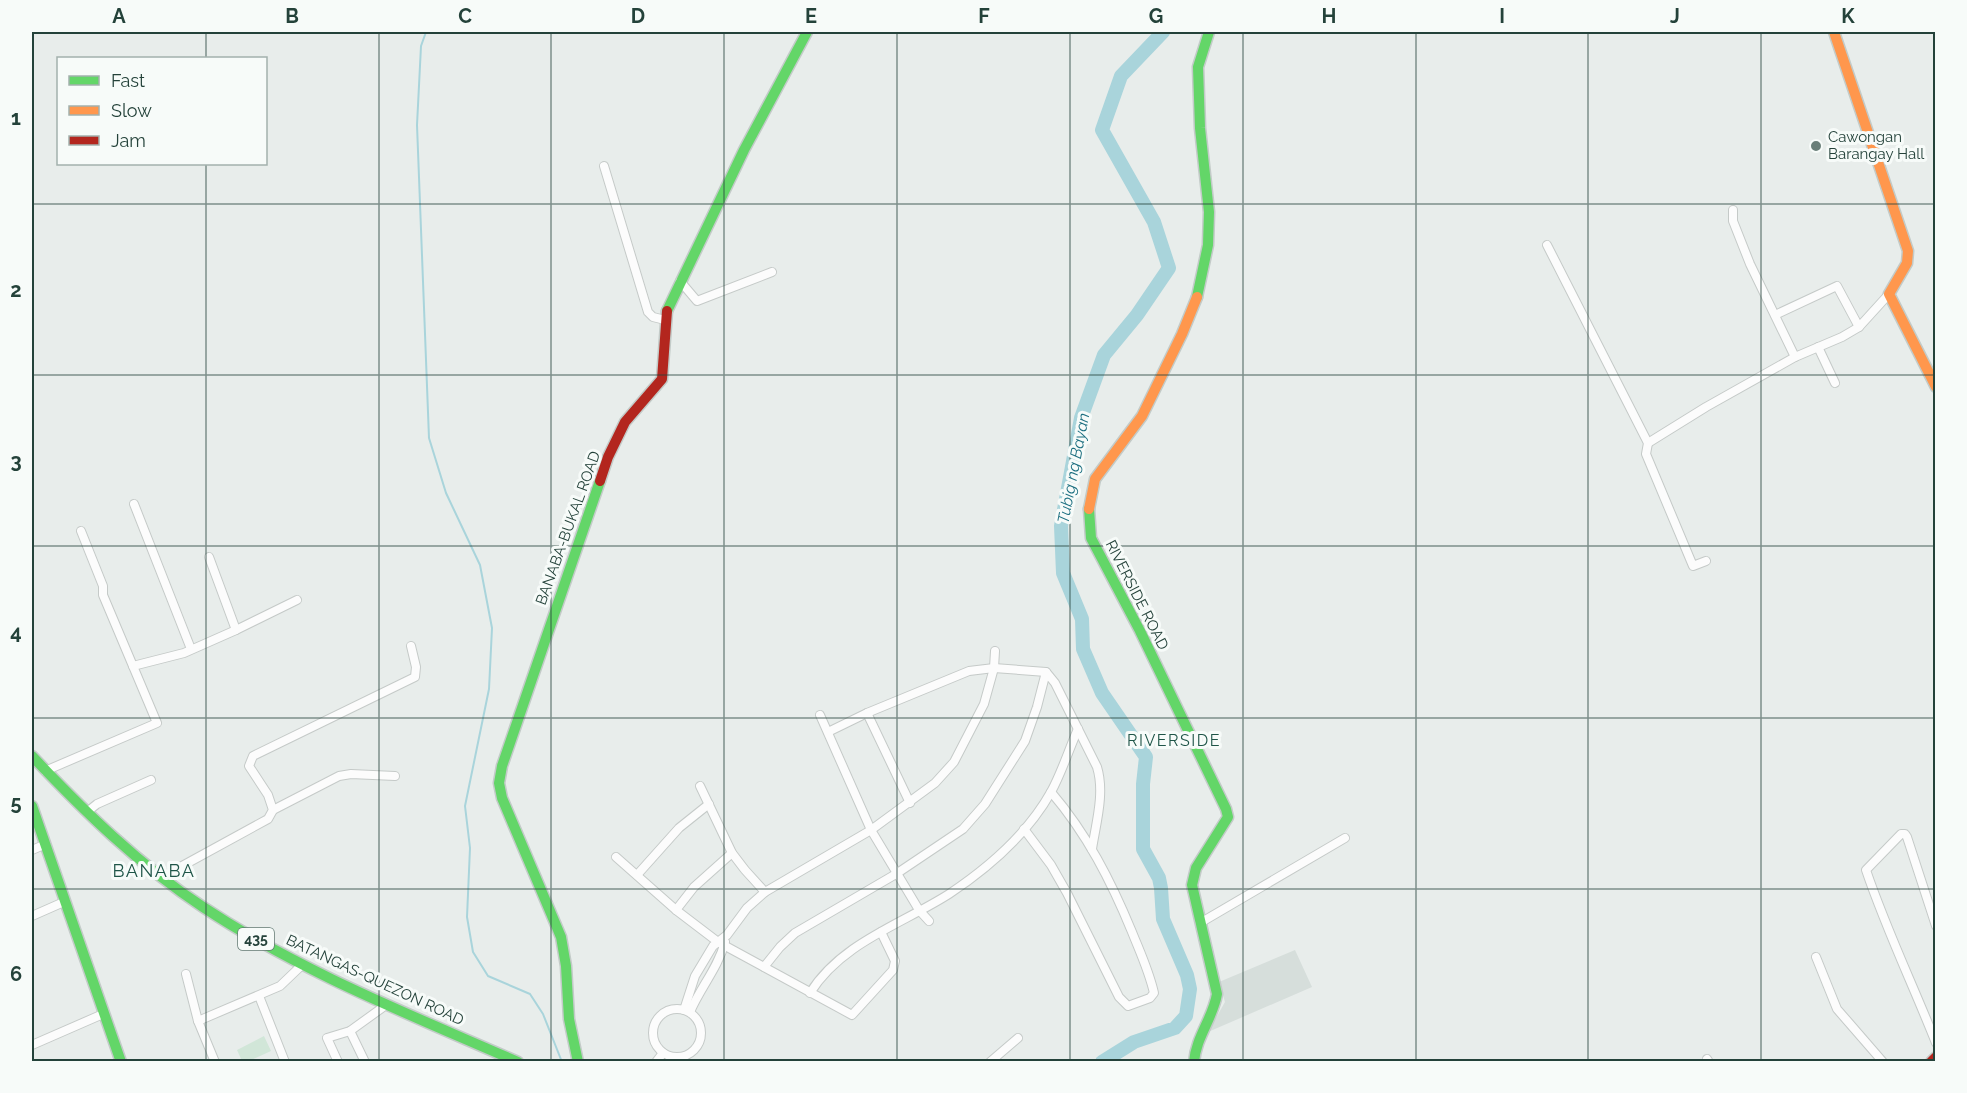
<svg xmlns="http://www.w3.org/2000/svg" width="1967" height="1093" font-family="Raleway,sans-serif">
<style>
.built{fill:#d6dedb}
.green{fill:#d1e6d8}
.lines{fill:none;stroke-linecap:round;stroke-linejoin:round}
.stream{stroke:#a9d4db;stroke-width:2}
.river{stroke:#a9d4db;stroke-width:14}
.street-casing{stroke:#c5cac8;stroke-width:10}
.fast-casing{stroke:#c3cbc8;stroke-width:13}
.slow-casing{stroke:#c3cbc8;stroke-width:13}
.jam-casing{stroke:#c3cbc8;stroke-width:13}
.street{stroke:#fcfcfc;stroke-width:8}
.fast{stroke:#63d668;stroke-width:10}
.slow{stroke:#ff974d;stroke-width:10}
.jam{stroke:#b3261e;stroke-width:10}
.grid{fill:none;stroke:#24423a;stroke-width:1.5;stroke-opacity:0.55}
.poi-dot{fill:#697e78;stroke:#f7fbf9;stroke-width:2}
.labels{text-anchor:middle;stroke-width:6;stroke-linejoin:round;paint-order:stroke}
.shield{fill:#f7fbf9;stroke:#637a73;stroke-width:1.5}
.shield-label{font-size:14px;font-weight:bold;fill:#24423a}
.poi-label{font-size:15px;fill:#24423a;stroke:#f7fbf9;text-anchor:start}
.street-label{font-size:15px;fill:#24423a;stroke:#f7fbf9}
.water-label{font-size:16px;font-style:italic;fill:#1c6f80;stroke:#f7fbf9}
.neighbourhood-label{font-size:16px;letter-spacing:1.5px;fill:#1f5548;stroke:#f7fbf9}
.quarter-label{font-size:18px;letter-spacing:1.5px;fill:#1f5548;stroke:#f7fbf9}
.neatline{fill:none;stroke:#24423a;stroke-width:2}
.grid-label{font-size:20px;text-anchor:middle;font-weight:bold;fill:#24423a}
</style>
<rect width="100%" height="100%" fill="#e8edeb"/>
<polygon class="built" points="1295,950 1312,987 1208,1032 1225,1002 1219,982"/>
<polygon class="green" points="264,1036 271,1051 249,1061 242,1061 237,1050"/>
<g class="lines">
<polyline class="stream" points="426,32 421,46 417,125 429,438 446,493 480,565 492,628 489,689 465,806 470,848 467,917 473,952 488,976 530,994 543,1014 562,1062"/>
<polyline class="river" points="1102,1062 1134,1042 1175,1028 1186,1016 1190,989 1187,975 1163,919 1161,888 1159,878 1143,849 1143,784 1146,757 1102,693 1083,649 1082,619 1063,573 1061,526 1081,418 1104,355 1137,315 1169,268 1154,222 1102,130 1121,76 1163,32"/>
<defs>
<g id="street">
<polyline points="604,166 648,312 653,317 665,320"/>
<polyline points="1733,210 1733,221 1750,264 1795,357"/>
<polyline points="1547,245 1648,443 1646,454 1693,566 1706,561"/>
<polyline points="680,281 697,301 772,272"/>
<polyline points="1775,315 1837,286 1859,327"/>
<polyline points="1818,347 1835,383"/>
<polyline points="1648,443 1706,407 1795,357 1842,337 1859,327 1889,294"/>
<polyline points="134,504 191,649"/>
<polyline points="209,557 236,630"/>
<polyline points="133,666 184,653 236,630 297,600"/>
<polyline points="867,713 910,803"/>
<polyline points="820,715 871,830 919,910 929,921"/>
<path d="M 828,732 L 867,713 L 969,671 L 994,668 L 1046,672 L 1055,683 L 1097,767 C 1105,793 1096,823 1092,849"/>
<polyline points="45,771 157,723 103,595 103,586 81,531"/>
<polyline points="700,786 732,853 745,870 765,892"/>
<polyline points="273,810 339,776 351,774 395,776"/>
<polyline points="87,812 97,804 151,780"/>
<path d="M 1024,829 L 1051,865 L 1067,893 L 1119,997 L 1128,1006 L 1150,998 L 1154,993 C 1149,971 1140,952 1132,932 C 1111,881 1087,834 1051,792"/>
<polyline points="32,850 46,844"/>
<polyline points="616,857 676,910 718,942 852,1015 893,970 895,961 881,932"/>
<polyline points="637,875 679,828 709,804"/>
<polyline points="162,877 268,819 273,810 268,795 249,766 253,756 415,677 416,667 411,646"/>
<polyline points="676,910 694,887 732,853"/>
<polyline points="32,916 66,901"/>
<polyline points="1200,923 1345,838"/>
<path d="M 1936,926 L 1907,837 L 1905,834 L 1901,834 L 1866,870 C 1886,929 1913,985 1936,1043"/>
<polyline points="1816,957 1837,1009 1883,1062"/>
<polyline points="764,967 780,947 795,933 896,874 963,829 985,804 1025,741 1037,707 1046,672"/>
<polyline points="186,974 198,1021 215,1062"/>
<path d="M 810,993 C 841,943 902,924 949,894 C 988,868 1028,833 1051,792 C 1062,772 1069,749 1078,729"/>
<polyline points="259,996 285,1062"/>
<circle cx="677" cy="1033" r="24"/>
<polyline points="684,1010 695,976 713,946 727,935 747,908 765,892 871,830 935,783 954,762 984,704 994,668 995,651"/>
<path d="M 690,1012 C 700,988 718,968 725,942"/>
<polyline points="198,1021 280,986 302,965"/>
<polyline points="350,1031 365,1062"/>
<polyline points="32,1045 103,1014"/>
<polyline points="1707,1059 1709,1062"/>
<polyline points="338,1062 327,1038 350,1031 386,1005"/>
<polyline points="656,1062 663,1053"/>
<polyline points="990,1062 1018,1038"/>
</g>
<g id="fast">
<polyline points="1197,297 1208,245 1209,212 1200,128 1198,67 1209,32"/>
<polyline points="667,311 744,150 807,32"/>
<path d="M 1089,509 L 1091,538 L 1140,631 L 1226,809 L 1228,817 L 1196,868 L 1192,885 L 1217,994 C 1213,1018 1196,1037 1194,1062"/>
<path d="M 32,756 C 84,811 139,865 203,907 C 301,972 411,1015 518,1062"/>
<polyline points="32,806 121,1062"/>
<polyline points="578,1062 569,1019 566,966 561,937 502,798 499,783 502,766 600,481"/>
</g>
<g id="slow">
<polyline points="1834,32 1908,251 1907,263 1889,294 1936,387"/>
<polyline points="1089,509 1095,479 1142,416 1182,334 1197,297"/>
</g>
<g id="jam">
<polyline points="600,481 608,457 625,422 662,379 667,311"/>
<polyline points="1931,1062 1936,1057"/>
</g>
</defs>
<use href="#street" class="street-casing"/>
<use href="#fast" class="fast-casing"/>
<use href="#slow" class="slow-casing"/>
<use href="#jam" class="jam-casing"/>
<use href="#street" class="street"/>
<use href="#fast" class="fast"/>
<use href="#slow" class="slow"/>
<use href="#jam" class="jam"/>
</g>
<path class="grid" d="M 206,32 L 206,58M 379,32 L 379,1062M 551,32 L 551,1062M 724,32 L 724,1062M 897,32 L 897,1062M 1070,32 L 1070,1062M 1243,32 L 1243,1062M 1416,32 L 1416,1062M 1588,32 L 1588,1062M 1761,32 L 1761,1062M 206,164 L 206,1062M 32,204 L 1936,204M 32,375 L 1936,375M 32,546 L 1936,546M 32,718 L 1936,718M 32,889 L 1936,889"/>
<circle class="poi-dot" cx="1816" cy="146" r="6"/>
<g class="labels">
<rect class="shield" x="238" y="928" width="36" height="22" rx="4.5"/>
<g class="shield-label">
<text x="256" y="944">435</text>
</g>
<g class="poi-label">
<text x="1828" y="142">Cawongan<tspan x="1828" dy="17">Barangay Hall</tspan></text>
</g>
<g class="street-label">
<text transform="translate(568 528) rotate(-70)" y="5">BANABA-BUKAL ROAD</text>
<text transform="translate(1137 595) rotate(63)" y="5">RIVERSIDE ROAD</text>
<text transform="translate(375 980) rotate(25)" y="5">BATANGAS-QUEZON ROAD</text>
</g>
<g class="water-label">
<text transform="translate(1073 468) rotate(-79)" y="6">Tubig ng Bayan</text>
</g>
<g class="neighbourhood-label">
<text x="1174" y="746">RIVERSIDE</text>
</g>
<g class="quarter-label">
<text x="154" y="877">BANABA</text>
</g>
</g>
<rect width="1967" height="1093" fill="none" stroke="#f7fbf9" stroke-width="66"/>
<rect x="57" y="57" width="210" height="108" fill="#f7fbf9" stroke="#a3b1ad" stroke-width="1.5"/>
<rect x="69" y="76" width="30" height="9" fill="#63d668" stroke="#a3b1ad" stroke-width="1.5"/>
<text x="111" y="87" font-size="18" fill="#24423a">Fast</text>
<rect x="69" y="106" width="30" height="9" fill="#ff974d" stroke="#a3b1ad" stroke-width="1.5"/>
<text x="111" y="117" font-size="18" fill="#24423a">Slow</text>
<rect x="69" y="136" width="30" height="9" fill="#b3261e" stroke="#a3b1ad" stroke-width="1.5"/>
<text x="111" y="147" font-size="18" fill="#24423a">Jam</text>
<rect x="33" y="33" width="1901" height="1027" class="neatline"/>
<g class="grid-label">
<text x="119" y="23">A</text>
<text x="292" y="23">B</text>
<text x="465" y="23">C</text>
<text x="638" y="23">D</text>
<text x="811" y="23">E</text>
<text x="984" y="23">F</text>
<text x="1156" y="23">G</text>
<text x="1329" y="23">H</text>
<text x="1502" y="23">I</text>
<text x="1675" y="23">J</text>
<text x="1848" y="23">K</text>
<text x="16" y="125">1</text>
<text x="16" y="297">2</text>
<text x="16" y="468">3</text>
<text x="16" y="639">4</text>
<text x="16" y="810">5</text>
<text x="16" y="981">6</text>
</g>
</svg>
